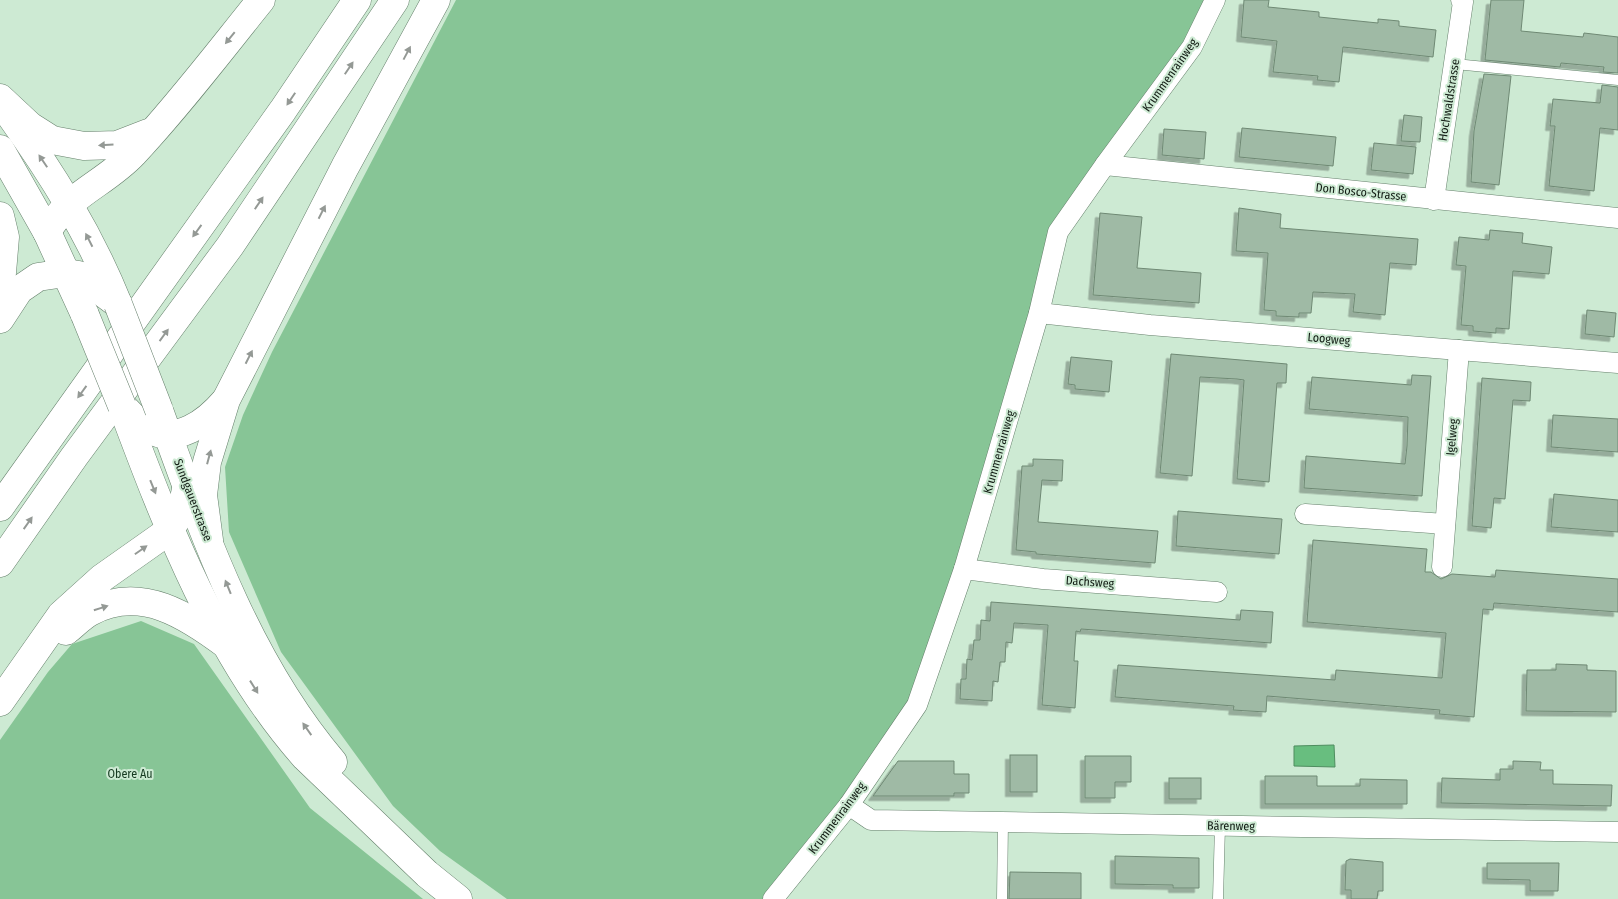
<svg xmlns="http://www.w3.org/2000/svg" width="1618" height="899" font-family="'Fira Sans Condensed',sans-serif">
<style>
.green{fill:#87c596}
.water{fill:#68be7f;stroke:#4e8d5f}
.building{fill:#9fbaa5;stroke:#6f8974;filter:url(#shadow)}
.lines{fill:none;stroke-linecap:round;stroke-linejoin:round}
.service-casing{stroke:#66806c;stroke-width:11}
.minor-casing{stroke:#66806c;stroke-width:21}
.secondary-casing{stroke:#66806c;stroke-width:29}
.motorway-casing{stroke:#66806c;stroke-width:29}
.service{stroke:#fff;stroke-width:10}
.minor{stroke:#fff;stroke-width:20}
.secondary{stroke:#fff;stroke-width:28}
.motorway{stroke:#fff;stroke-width:28}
.secondary-bridge-casing{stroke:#66806c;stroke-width:29;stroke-linecap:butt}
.secondary-bridge{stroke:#fff;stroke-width:28}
.oneway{fill:#949995}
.labels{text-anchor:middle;stroke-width:4;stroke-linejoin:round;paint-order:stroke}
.street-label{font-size:12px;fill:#121c14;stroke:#cdead3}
.park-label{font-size:12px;fill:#163a21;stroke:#cdead3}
</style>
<defs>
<filter id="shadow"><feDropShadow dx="-4.5" dy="4.5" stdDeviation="0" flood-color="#0004"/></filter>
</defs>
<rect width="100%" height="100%" fill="#cdead3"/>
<g class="green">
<polygon points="456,0 1215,0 1059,232 917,705 773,899 507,899 440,851 393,806 281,652 229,532 225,467 243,415 272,352"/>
<polygon points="141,621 194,644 310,808 423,899 0,899 0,740 48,672 72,644"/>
</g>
<polygon class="water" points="1334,745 1335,767 1294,766 1294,746"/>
<g class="building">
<polygon points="1244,0 1269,0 1268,7 1319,12 1319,17 1378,23 1378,19 1399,21 1399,26 1436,30 1433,57 1343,47 1339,82 1317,80 1318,76 1273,72 1277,41 1241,37"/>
<polygon points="1491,0 1524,0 1521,31 1583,37 1584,33 1618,37 1618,73 1603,72 1604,67 1561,63 1560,67 1485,60"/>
<polygon points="1484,74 1511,76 1499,185 1471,182 1474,131"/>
<polygon points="1602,85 1618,87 1618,130 1600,128 1594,191 1549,186 1555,126 1550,126 1553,99 1600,103"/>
<polygon points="1404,115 1422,117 1420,142 1401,141"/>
<polygon points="1242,128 1336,137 1333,166 1239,157"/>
<polygon points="1164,129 1206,132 1204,159 1162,155"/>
<polygon points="1374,143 1416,147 1413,174 1371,170"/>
<polygon points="1239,208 1281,214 1280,228 1418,239 1416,265 1390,263 1385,315 1353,312 1355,294 1313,292 1311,313 1299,313 1299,317 1276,316 1276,311 1264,310 1268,253 1236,251"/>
<polygon points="1100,213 1142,217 1137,268 1201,273 1199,303 1093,295"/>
<polygon points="1490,230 1523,233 1522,243 1552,247 1549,274 1513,271 1509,329 1496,328 1496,333 1473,331 1473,326 1461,325 1466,266 1456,265 1459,237 1489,240"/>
<polygon points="1587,310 1616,313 1614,337 1585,334"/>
<polygon points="1171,354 1287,364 1286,383 1277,383 1269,482 1237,479 1244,380 1237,379 1200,377 1192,476 1160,473"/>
<polygon points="1071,357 1112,361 1109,392 1075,389 1075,385 1068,384"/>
<polygon points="1412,375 1431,376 1422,496 1304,488 1306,456 1405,464 1407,446 1408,417 1309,409 1312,377 1411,385"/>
<polygon points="1482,378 1531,382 1530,401 1513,400 1505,499 1494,498 1491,528 1472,526"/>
<polygon points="1553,415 1618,419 1618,452 1551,447"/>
<polygon points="1033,459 1063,460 1062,481 1042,480 1038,522 1158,531 1155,563 1036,554 1036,552 1016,550 1022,466 1033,466"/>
<polygon points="1554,494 1618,500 1618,532 1551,527"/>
<polygon points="1178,511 1282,519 1279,554 1176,546"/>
<polygon points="1313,540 1427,549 1425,572 1431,572 1441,579 1452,574 1495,577 1496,570 1618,579 1618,612 1494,603 1493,610 1483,609 1474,717 1439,714 1440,710 1267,696 1266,712 1233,710 1234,706 1115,697 1118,665 1335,680 1336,670 1442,678 1446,633 1307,622"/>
<polygon points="991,602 1240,620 1241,610 1273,612 1271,643 1081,629 1080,632 1076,631 1074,661 1078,661 1075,708 1042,705 1048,625 1014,623 1012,643 1006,642 1005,662 1000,662 998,682 993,681 992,701 960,699 961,679 966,679 967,659 972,660 974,640 980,640 981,620 990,621"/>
<polygon points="1556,664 1587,665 1587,670 1616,671 1616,712 1526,711 1527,670 1556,670"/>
<rect x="1010" y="755" width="27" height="37"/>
<polygon points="1085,756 1131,756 1131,782 1115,782 1115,798 1085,798"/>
<polygon points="898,761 954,761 954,774 969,774 969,793 954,793 954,796 873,796"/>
<polygon points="1513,761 1541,762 1540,770 1553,770 1553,784 1612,785 1611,806 1441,803 1442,778 1500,780 1500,769 1513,769"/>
<polygon points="1265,776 1317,776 1317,786 1360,786 1360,779 1407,780 1407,804 1265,804"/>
<rect x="1169" y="778" width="32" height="21"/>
<polygon points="1115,856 1199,858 1199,888 1173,888 1173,885 1115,884"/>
<polygon points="1350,859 1383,862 1383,891 1378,891 1377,899 1351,899 1351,890 1345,890 1346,861"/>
<polygon points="1487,863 1559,863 1558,891 1530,891 1530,880 1487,879"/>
<polygon points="1010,872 1081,873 1081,899 1009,899"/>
</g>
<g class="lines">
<defs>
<g id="service">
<polyline points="1455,64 1618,80"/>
<polyline points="1002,899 1003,822"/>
<polyline points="1218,899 1220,826"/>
</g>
<g id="minor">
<polyline points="1105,165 1618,218"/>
<polyline points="1434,200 1463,2 1461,0"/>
<polyline points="1039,313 1150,325 1618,363"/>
<polyline points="1305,514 1445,524"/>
<polyline points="1442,567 1459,350"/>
<polyline points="964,569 1043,579 1217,592"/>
<polyline points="849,805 871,820 1618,832"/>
<polyline points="773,899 849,805 917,705 964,569 1039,313 1058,232 1105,165 1192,47 1215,0"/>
</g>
<g id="secondary">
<path d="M 7,111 C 51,172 90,234 118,304"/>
<polyline points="0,149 47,232 85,315"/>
<path d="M 122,406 C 167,527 218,659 305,757 L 427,874 L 458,899"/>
<path d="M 160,413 C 204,535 248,662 333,762"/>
</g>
<g id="motorway">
<polyline points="0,98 30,126 52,140 84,146 117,145 148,133"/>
<polyline points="0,216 5,237 0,296"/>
<path d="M 47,232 C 69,193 105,184 134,153 C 179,105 219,52 261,0"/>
<polyline points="0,319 19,290 38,277 65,273 79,275 118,304"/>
<path d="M 122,406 C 130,413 138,424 148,429 C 177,445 207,422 225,401"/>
<polyline points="0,507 283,110 357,0"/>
<polyline points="209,540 203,495 207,462 226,400 345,167 436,0"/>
<polyline points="0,563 74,457 230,246 395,0"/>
<path d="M 66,631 C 74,625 82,616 90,612 C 141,584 188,616 228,646"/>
<polyline points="0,702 61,615 102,578 170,530 181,512 187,485"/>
</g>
</defs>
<use href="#service" class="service-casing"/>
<use href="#minor" class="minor-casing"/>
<use href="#secondary" class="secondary-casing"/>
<use href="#motorway" class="motorway-casing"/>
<use href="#service" class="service"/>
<use href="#minor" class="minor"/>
<use href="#secondary" class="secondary"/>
<use href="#motorway" class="motorway"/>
<defs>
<g id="secondary-bridge">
<polyline points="118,304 159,410"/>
<polyline points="85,315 122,406"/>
</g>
</defs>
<use href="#secondary-bridge" class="secondary-bridge-casing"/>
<use href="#secondary-bridge" class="secondary-bridge"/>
</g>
<defs><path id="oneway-solid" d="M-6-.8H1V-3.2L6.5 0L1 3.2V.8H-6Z" transform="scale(1.25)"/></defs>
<g class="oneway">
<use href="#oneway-solid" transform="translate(230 38) rotate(129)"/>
<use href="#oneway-solid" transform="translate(407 53) rotate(-62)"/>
<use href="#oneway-solid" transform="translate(349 68) rotate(-56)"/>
<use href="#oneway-solid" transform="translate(291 99) rotate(124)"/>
<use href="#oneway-solid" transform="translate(106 145) rotate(177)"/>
<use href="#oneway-solid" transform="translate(43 161) rotate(-124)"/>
<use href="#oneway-solid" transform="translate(259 203) rotate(-56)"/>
<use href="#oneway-solid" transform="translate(322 212) rotate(-63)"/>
<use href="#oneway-solid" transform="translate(197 231) rotate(126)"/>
<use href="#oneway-solid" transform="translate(89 240) rotate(-117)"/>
<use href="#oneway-solid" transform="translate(164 335) rotate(-54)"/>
<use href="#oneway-solid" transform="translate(249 357) rotate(-63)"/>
<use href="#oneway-solid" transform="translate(82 392) rotate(126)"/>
<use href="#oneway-solid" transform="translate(209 457) rotate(-75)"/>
<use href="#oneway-solid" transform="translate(153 487) rotate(68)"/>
<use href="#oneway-solid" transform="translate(28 523) rotate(-55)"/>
<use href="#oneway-solid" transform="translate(141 550) rotate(-35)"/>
<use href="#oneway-solid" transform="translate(228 587) rotate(-112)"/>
<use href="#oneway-solid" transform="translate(101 608) rotate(-18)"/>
<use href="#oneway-solid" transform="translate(254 687) rotate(58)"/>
<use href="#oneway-solid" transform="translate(307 729) rotate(-125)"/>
</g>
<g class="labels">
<g class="street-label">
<text transform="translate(1170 75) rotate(-55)" y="4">Krummenrainweg</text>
<text transform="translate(1449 100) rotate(-81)" y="4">Hochwaldstrasse</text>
<text transform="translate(1361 192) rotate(6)" y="4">Don Bosco-Strasse</text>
<text transform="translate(1329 339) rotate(5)" y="4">Loogweg</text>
<text transform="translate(1452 437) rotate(-85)" y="4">Igelweg</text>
<text transform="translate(999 452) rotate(-74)" y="4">Krummenrainweg</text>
<text transform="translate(193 500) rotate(69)" y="4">Sundgauerstrasse</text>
<text transform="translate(1090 582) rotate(4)" y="4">Dachsweg</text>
<text transform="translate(837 818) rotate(-53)" y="4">Krummenrainweg</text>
<text transform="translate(1231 826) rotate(1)" y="4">Bärenweg</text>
</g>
<g class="park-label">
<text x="130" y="778">Obere Au</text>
</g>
</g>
</svg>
